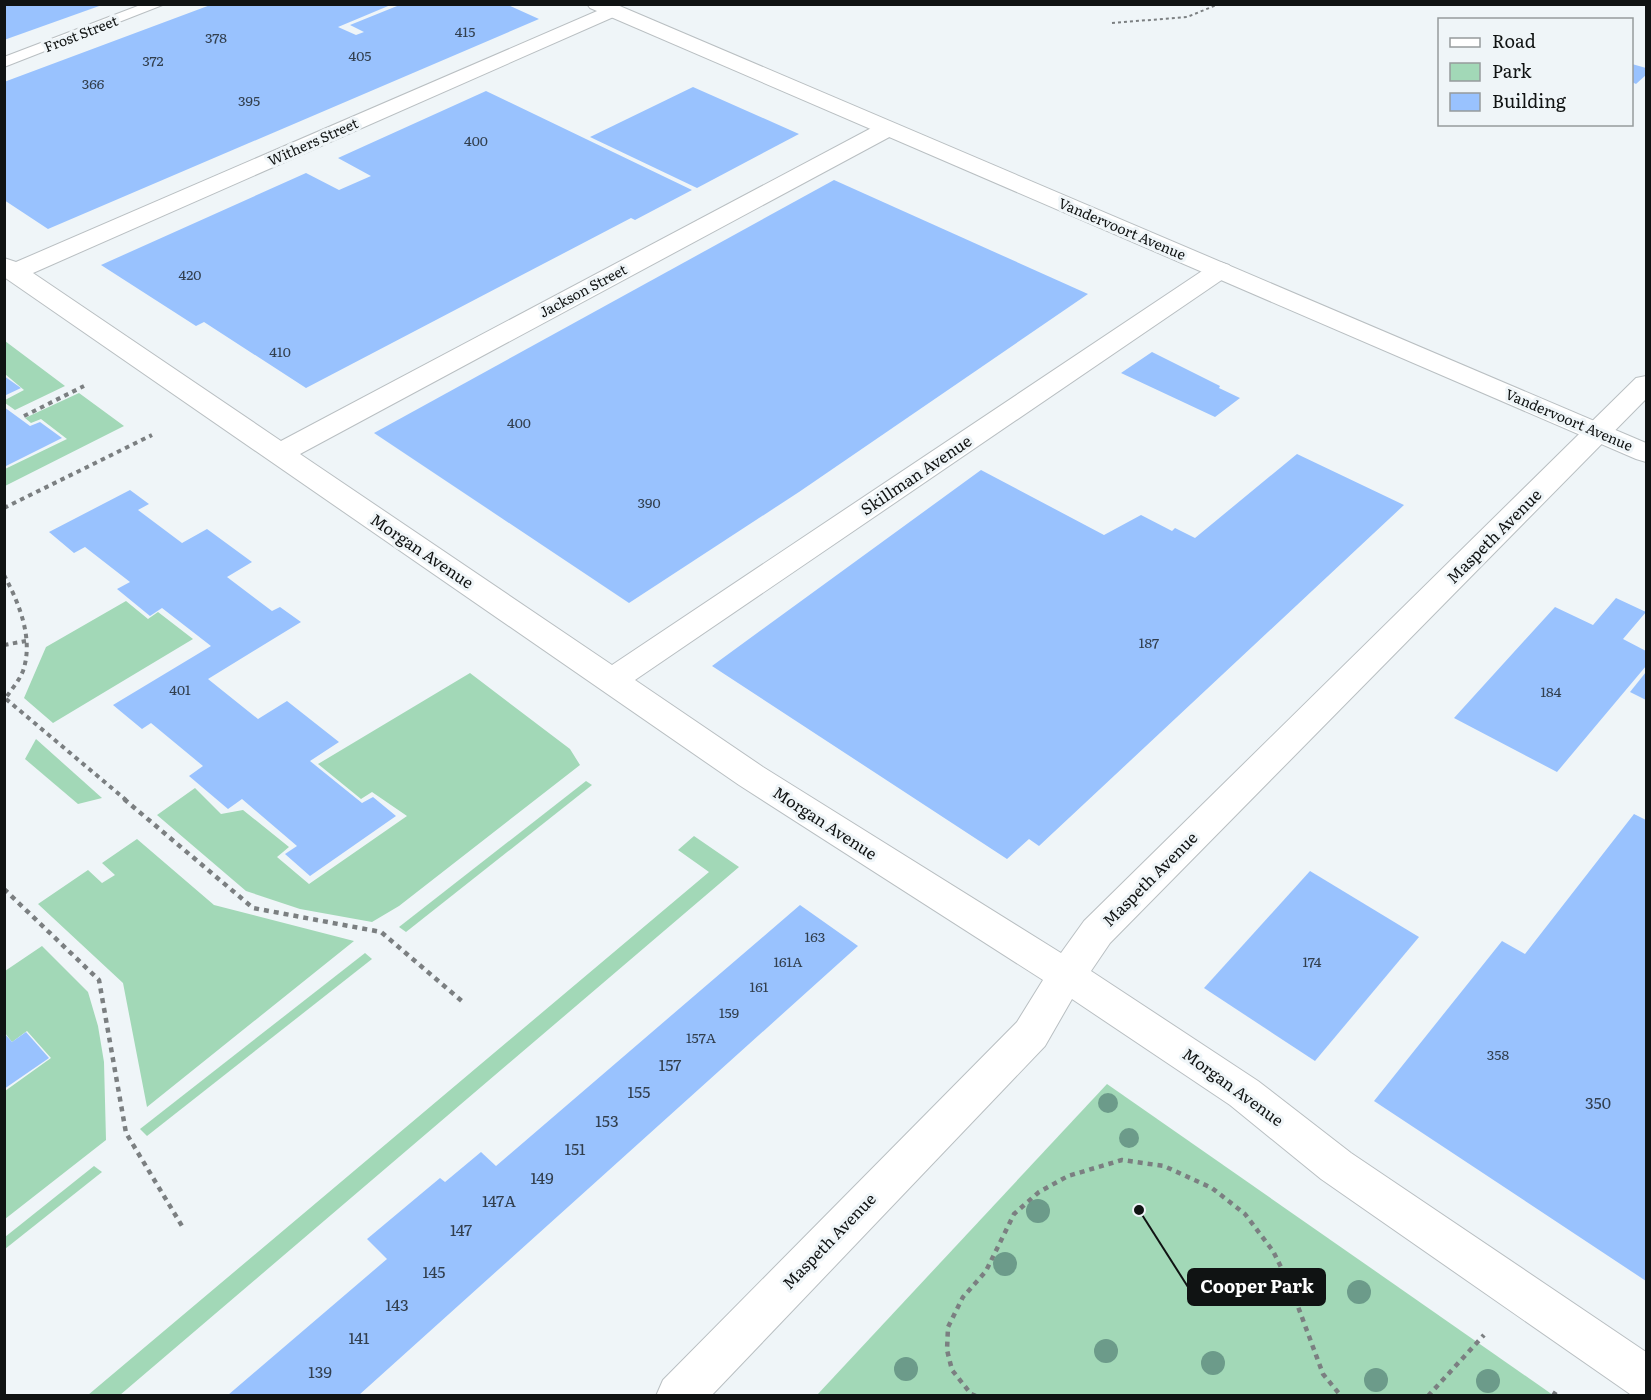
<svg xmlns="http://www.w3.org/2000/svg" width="1651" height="1400" font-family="Literata,serif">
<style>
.green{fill:#a2d8b7}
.building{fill:#99c2fe}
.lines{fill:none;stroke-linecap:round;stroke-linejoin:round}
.service-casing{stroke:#b9bfc2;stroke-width:2}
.minor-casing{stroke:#b9bfc2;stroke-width:2}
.secondary-casing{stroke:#b9bfc2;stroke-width:2}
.path-far2{stroke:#7b7f81;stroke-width:2;stroke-dasharray:3 3;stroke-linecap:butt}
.path-far1{stroke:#7b7f81;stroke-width:4;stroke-dasharray:4.5 4.5;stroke-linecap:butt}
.path{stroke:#7b7f81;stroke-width:4.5;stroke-dasharray:5 5;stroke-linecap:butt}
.service{fill:#fff;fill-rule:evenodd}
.minor{fill:#fff;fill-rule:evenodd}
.secondary{fill:#fff;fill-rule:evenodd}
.tree{fill:#6c9b8a}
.labels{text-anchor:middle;stroke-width:6;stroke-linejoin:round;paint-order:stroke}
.number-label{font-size:14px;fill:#323f4e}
.far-street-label{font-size:14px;fill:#101313;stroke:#eff5f8}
.street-label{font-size:16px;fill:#101313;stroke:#eff5f8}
.near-number-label{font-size:16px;fill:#323f4e}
.leader{fill:none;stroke:#101313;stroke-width:2}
.callout-dot{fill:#101313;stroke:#eff5f8;stroke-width:2}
.callout{fill:#101313;stroke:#101313;stroke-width:2}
.callout-label{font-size:18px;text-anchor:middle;font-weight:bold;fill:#fff}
</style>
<rect width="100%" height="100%" fill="#eff5f8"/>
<g class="green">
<polygon points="4,341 5,341 65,386 15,410 5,403 5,400 24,390 5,374"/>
<polygon points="79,393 124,426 5,486 5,469 67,439 41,419 31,423 25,418"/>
<polygon points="126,601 148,619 158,612 193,639 53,723 24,698 46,647"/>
<polygon points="470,673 570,749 580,765 399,906 372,922 300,909 246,891 157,815 195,788 221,814 243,810 289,847 277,857 309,884 407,816 372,792 361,799 318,764"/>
<polygon points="36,739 102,798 78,804 25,759"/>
<polygon points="586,781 592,785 406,932 399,927"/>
<polygon points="694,836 739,867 120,1395 88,1395 709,872 678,850"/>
<polygon points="137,839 214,905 354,941 147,1107 123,983 38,904 88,870 102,883 115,875 102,863"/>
<polygon points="42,946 88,992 98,1026 104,1062 106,1140 5,1219 5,1091 51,1058 27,1031 12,1042 5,1033 5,971"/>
<polygon points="365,953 372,959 147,1136 140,1129"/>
<polygon points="1107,1084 1553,1395 817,1395"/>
<polygon points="94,1166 102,1172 5,1249 5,1237"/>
</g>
<g class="building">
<polygon points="4,4 102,4 102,5 4,40"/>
<polygon points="213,4 393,4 338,27 356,35 364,32 350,25 402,4 506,4 539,19 48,229 4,200 4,82"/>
<polygon points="1632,64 1646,68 1646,75 1636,84 1632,82"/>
<polygon points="693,87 799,134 697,188 590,137"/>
<polygon points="486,91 692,190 635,220 631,218 306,388 204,322 196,326 101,265 306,173 339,190 371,176 338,158"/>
<polygon points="834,180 1088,294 799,492 629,603 374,433"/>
<polygon points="1152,352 1220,386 1219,388 1240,398 1215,417 1121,373"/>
<polygon points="4,376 21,388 4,396"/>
<polygon points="4,407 30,426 40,422 62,438 4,467"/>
<polygon points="1297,454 1404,505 1039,846 1029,839 1007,859 712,666 981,470 1104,535 1141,515 1172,531 1175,528 1195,538"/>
<polygon points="130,490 149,504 138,510 182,543 207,529 252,562 227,577 272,611 280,607 301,622 208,679 258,719 287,701 339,742 310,761 362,803 373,797 396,816 310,876 285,854 297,846 242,799 228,809 189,776 203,766 151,723 142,729 113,705 211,646 162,608 150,616 117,589 130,582 85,547 74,553 49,532"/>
<polygon points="1616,598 1646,612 1623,639 1646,651 1646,666 1557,772 1454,718 1555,607 1593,625"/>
<polygon points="1646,672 1646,700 1630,692"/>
<polygon points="1634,814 1646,820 1646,1281 1374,1101 1502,941 1525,954"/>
<polygon points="1310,871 1419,937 1315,1061 1204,988"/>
<polygon points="800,905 858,946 359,1395 228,1395 387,1259 367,1239 440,1178 445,1182 481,1152 496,1166"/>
<polygon points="26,1032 49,1058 4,1089 4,1033 12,1042"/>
</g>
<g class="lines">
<defs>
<polygon id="service" points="143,4 165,4 4,67 4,57"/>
<polygon id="minor" points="611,5 618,7 621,11 618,15 33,273 281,441 879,124 887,122 895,124 898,129 895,134 300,454 612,665 1211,265 1220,262 1229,265 1233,270 1229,275 635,680 763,767 1061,953 1084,921 1636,378 1646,376 1646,399 1110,943 1091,971 1258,1081 1351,1153 1646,1352 1646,1396 1630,1394 1321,1179 1230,1105 1072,999 1045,1046 711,1396 656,1396 663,1380 1017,1022 1043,980 739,785 4,277 4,258 16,262"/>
<polygon id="secondary" points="587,4 615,4 1646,443 1646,462 1636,459 590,8"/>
</defs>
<use href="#service" class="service-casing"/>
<use href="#minor" class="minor-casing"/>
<use href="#secondary" class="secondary-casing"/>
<polyline class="path-far2" points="1112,23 1187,17 1219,4"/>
<g class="path-far1">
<polyline points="24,416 84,386"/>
<polyline points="4,508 152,435"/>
<path d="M 4,575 C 19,603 34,639 23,671 C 19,681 11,690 5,699"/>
<polyline points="4,645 26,641"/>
<polyline points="6,699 126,800"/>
</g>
<g class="path">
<polyline points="124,799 253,908 381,932 464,1003"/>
<polyline points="4,889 99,980 126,1133 182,1226"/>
<polyline points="976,1396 971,1394 952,1370 947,1350 948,1327 963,1297 986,1271 1014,1214 1039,1192 1068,1176 1122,1160 1164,1166 1212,1188 1245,1214 1273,1251 1290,1285 1323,1374 1341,1396"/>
<polyline points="1428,1396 1484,1335"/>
<polyline points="1553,1396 1558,1388"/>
</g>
<use href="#service" class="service"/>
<use href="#minor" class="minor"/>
<use href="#secondary" class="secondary"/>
</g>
<g class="tree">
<circle cx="1108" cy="1103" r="10"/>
<circle cx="1129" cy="1138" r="10"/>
<circle cx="1038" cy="1211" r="12"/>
<circle cx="1005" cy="1264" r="12"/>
<circle cx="1359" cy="1292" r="12"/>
<circle cx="1106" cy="1351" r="12"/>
<circle cx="1213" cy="1363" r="12"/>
<circle cx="906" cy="1369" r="12"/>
<circle cx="1376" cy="1380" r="12"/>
<circle cx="1488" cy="1381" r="12"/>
</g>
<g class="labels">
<g class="number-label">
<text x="465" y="37">415</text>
<text x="216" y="43">378</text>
<text x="360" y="61">405</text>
<text x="153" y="66">372</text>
<text x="93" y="89">366</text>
<text x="249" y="106">395</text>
<text x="476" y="146">400</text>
<text x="190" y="280">420</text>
<text x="280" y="357">410</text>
<text x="519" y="428">400</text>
<text x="649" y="508">390</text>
<text x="1149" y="648">187</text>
<text x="180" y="695">401</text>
<text x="1551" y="697">184</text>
<text x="815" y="942">163</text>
<text x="788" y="967">161A</text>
<text x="1312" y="967">174</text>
<text x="759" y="992">161</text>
<text x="729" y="1018">159</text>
<text x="701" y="1043">157A</text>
<text x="1498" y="1060">358</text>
</g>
<g class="far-street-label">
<text transform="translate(81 34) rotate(-21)" y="5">Frost Street</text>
<text transform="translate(313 142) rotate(-24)" y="5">Withers Street</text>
<text transform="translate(1122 229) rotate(23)" y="5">Vandervoort Avenue</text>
<text transform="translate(583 291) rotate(-28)" y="5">Jackson Street</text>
<text transform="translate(1569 420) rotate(23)" y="5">Vandervoort Avenue</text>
</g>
<g class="street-label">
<text transform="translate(916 475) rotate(-34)" y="6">Skillman Avenue</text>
<text transform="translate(1494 536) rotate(-45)" y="6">Maspeth Avenue</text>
<text transform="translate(422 551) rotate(34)" y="6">Morgan Avenue</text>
<text transform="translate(825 823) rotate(33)" y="6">Morgan Avenue</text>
<text transform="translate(1150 879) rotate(-45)" y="6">Maspeth Avenue</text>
<text transform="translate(1233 1087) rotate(36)" y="6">Morgan Avenue</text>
<text transform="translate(829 1241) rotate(-46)" y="6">Maspeth Avenue</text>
</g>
<g class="near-number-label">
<text x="670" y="1071">157</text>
<text x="639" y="1098">155</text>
<text x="1598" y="1109">350</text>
<text x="607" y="1127">153</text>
<text x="575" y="1155">151</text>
<text x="542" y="1184">149</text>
<text x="499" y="1207">147A</text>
<text x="461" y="1236">147</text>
<text x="434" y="1278">145</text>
<text x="397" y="1311">143</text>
<text x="359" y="1344">141</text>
<text x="320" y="1378">139</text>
</g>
</g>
<path class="leader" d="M1139 1210L1188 1287"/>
<circle class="callout-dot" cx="1139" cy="1210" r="6"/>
<rect class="callout" x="1188" y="1269" width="137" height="36" rx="6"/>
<g class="callout-label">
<text x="1257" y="1293">Cooper Park</text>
</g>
<rect width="1651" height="1400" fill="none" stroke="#101313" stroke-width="12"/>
<rect x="1438" y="18" width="195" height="108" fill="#eff5f8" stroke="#969b9c" stroke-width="1.5"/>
<rect x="1450" y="38" width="30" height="9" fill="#ffffff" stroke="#969b9c" stroke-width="1.5"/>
<text x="1492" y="48" font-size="18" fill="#101313">Road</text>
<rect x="1450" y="63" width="30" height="18" fill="#a2d8b7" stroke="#969b9c" stroke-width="1.5"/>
<text x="1492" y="78" font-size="18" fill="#101313">Park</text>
<rect x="1450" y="93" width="30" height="18" fill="#99c2fe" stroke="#969b9c" stroke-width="1.5"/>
<text x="1492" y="108" font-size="18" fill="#101313">Building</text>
</svg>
